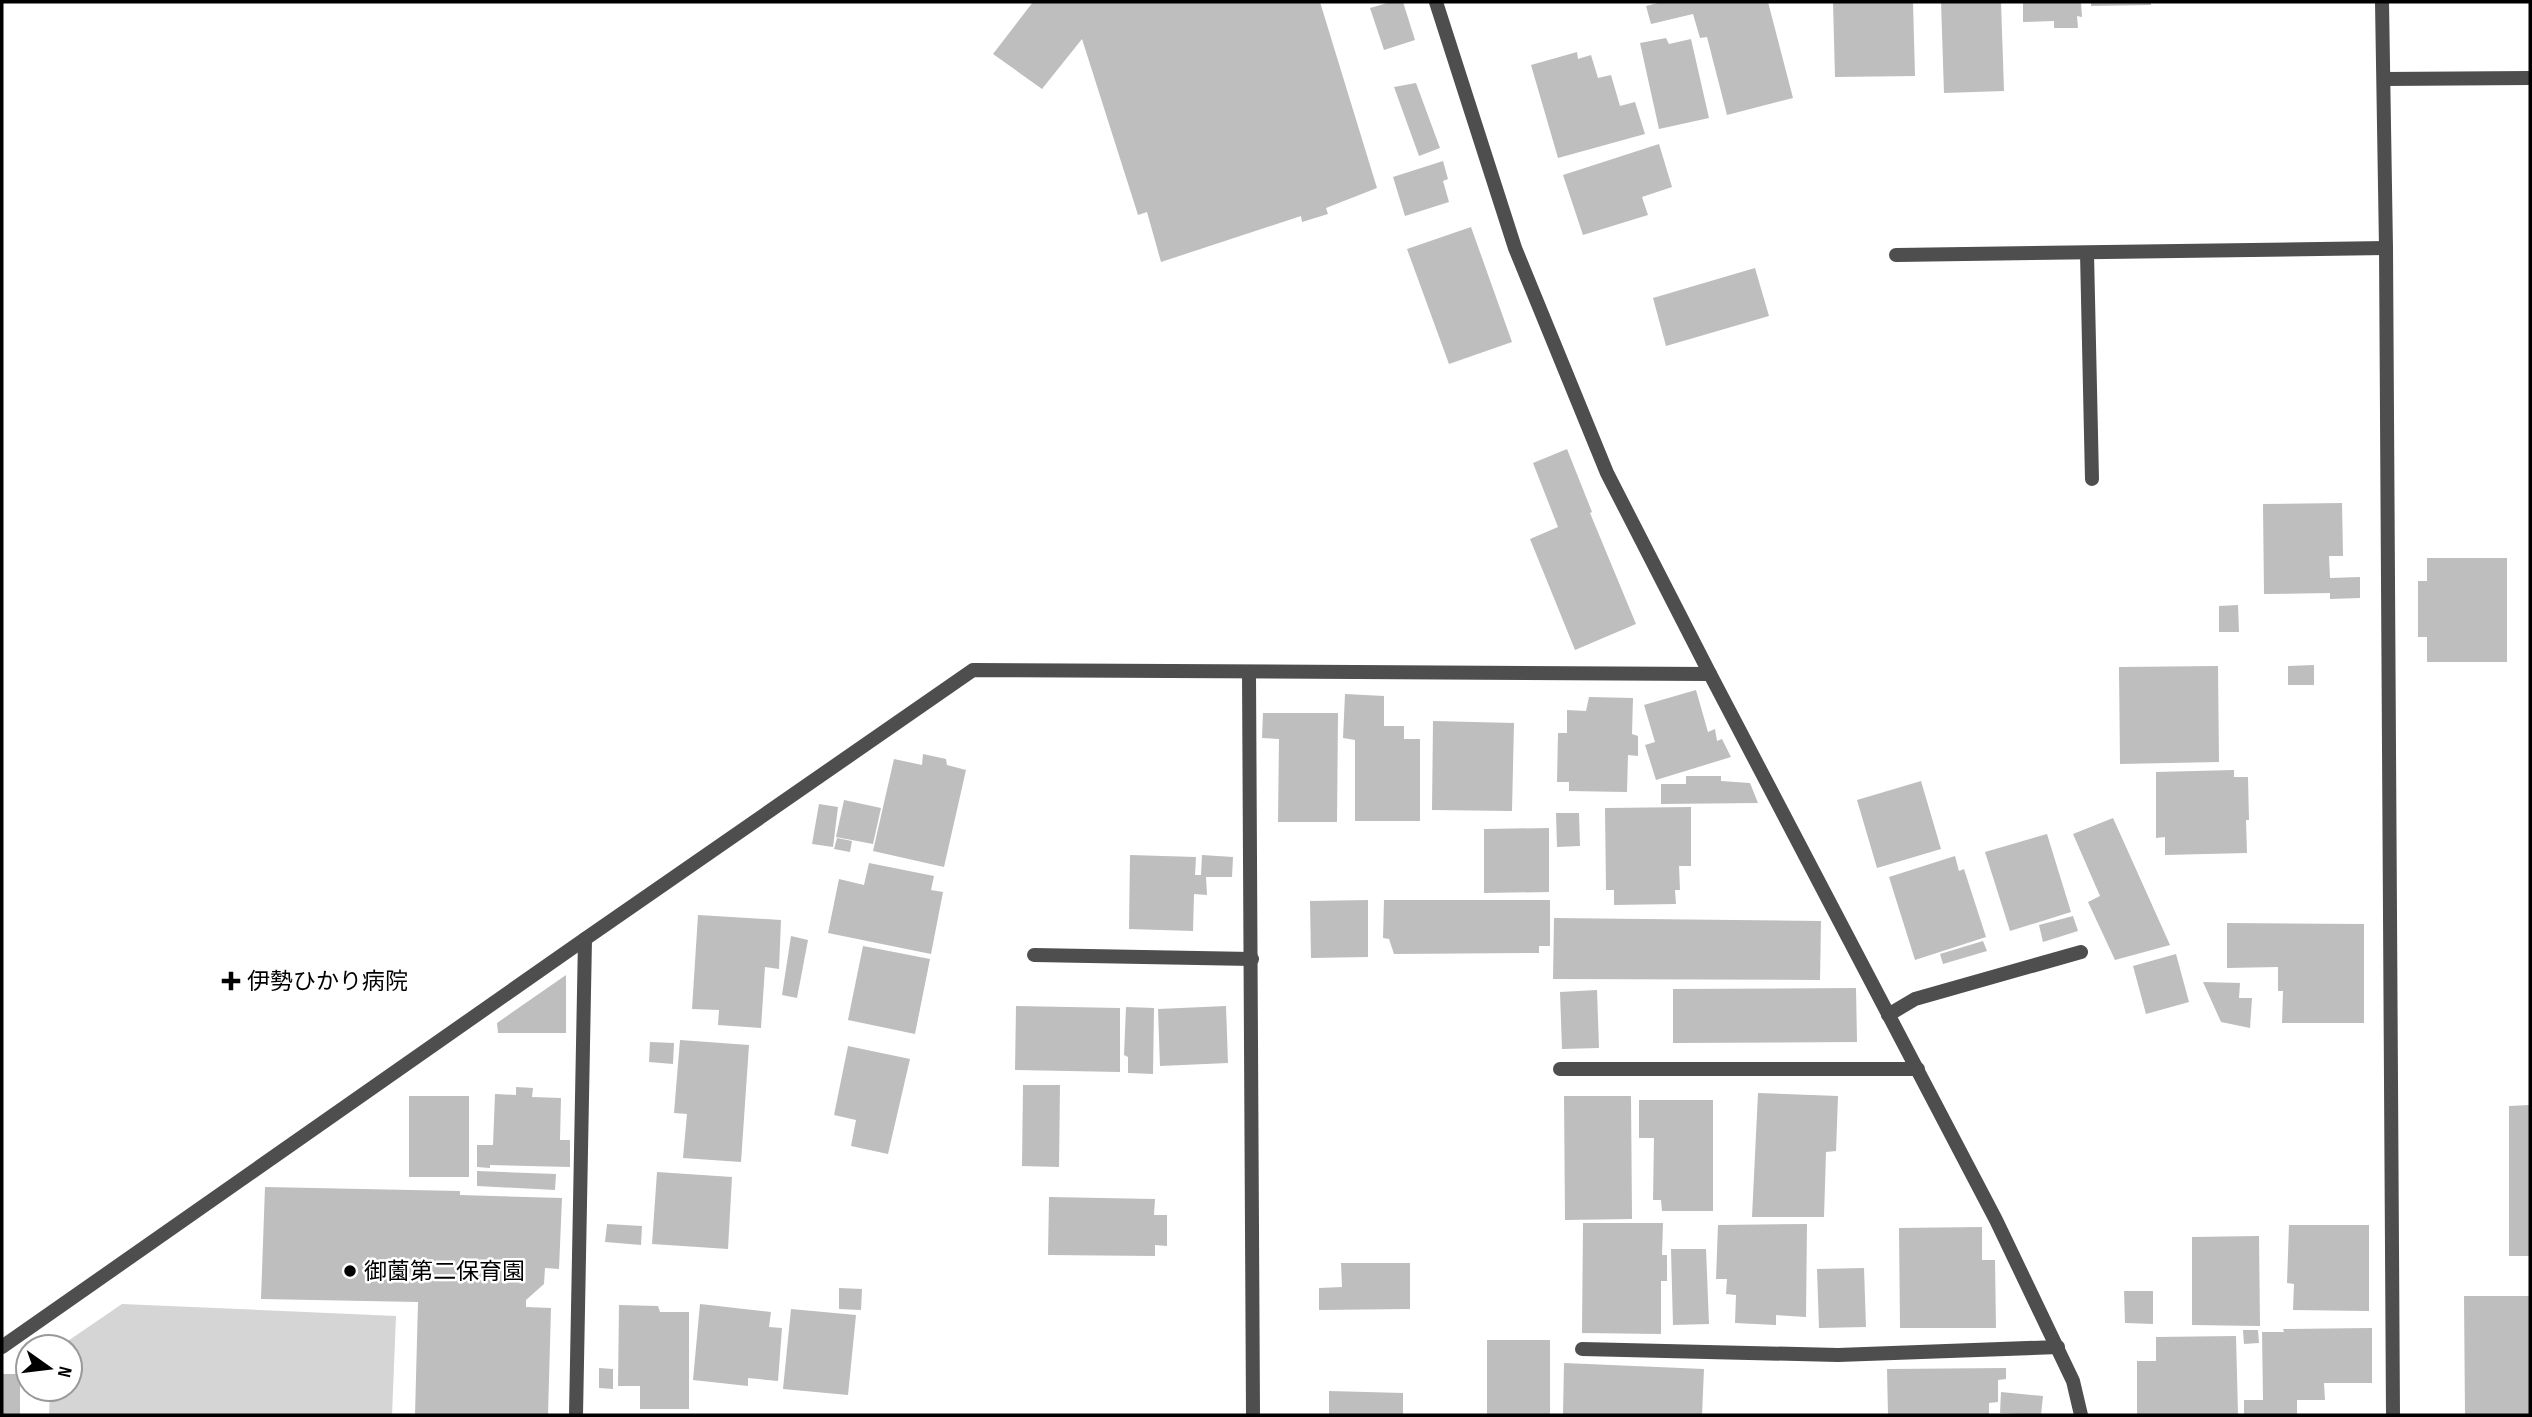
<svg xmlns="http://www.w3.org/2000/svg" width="2532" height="1417" font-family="'Sofia Sans Condensed','Noto Sans JP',sans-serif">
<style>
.green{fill:#d5d5d5}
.building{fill:#bebebe}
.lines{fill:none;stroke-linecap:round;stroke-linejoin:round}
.street{stroke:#4e4e4e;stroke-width:14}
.poi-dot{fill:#000;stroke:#fff;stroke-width:2.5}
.labels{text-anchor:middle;stroke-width:5;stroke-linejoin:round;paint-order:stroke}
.poi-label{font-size:23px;fill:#000;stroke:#fff;text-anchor:start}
</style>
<rect width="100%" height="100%" fill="#fff"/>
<polygon class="green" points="122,1304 396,1316 392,1415 49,1415 50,1389 70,1389 70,1347 59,1347"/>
<g class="building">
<polygon points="1033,2 1320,2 1377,188 1326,208 1328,214 1302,222 1301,216 1161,262 1147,212 1138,215 1082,39 1042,89 993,54"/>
<polygon points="1391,2 1403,2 1415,40 1384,50 1370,8"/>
<polygon points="1662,2 1768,2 1793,98 1727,115 1707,37 1700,38 1693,14 1651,24 1646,6"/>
<polygon points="1833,2 1913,2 1915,76 1835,77"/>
<polygon points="1941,2 2001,2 2004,91 1944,93"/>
<polygon points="2023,2 2081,2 2082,17 2077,16 2078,28 2054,28 2054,21 2023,22"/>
<polygon points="2091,2 2151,2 2151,5 2091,6"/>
<polygon points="1666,38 1669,44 1691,39 1709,118 1659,129 1640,43"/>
<polygon points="1577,52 1578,59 1591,55 1598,78 1611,75 1620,106 1635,102 1645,134 1558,158 1531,65"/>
<polygon points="1416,83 1440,148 1419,156 1394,87"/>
<polygon points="1659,144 1672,187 1642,197 1648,215 1583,235 1563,175"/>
<polygon points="1443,161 1448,179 1443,181 1449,202 1405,216 1393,177"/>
<polygon points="1471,227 1512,342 1449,364 1407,249"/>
<polygon points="1755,268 1769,316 1666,346 1653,298"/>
<polygon points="1567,449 1592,512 1590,513 1636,624 1575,650 1530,539 1558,527 1533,463"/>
<polygon points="2342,503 2343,556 2329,556 2330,578 2360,577 2360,598 2330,599 2330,593 2264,594 2263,504"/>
<polygon points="2427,558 2507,558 2507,662 2427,662 2427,637 2418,637 2418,581 2427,581"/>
<polygon points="2238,605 2239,632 2219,632 2219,606"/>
<polygon points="2314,665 2314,685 2288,685 2288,666"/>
<polygon points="2218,666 2219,762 2120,764 2119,667"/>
<polygon points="1696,690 1708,732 1715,729 1717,741 1722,739 1731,757 1656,780 1645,745 1655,742 1644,705"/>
<polygon points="1345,694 1384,696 1384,726 1404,726 1404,739 1420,739 1420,821 1355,821 1355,740 1343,738"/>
<polygon points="1589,697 1633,698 1632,734 1638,736 1638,756 1628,755 1627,792 1569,791 1569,782 1557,782 1558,733 1567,733 1567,710 1586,711"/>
<polygon points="1263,713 1338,713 1337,822 1278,822 1279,739 1262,738"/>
<polygon points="1433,721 1514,723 1512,811 1432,810"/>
<polygon points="923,754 946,759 947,765 966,770 944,867 873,851 894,759 922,765"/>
<polygon points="2234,770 2234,777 2248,777 2249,820 2246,820 2247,853 2165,855 2165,837 2156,838 2156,772"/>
<polygon points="1686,776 1721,776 1721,781 1750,783 1758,803 1661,804 1661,784 1686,784"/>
<polygon points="1921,781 1941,849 1877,868 1857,800"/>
<polygon points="844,800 881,808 873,844 836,837"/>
<polygon points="819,804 838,807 833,847 812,844"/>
<polygon points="1691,807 1691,866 1679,866 1680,890 1675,890 1676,904 1614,905 1614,890 1606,890 1605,808"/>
<polygon points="1556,813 1579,813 1580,846 1557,847"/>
<polygon points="2113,818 2170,945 2115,960 2088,902 2100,896 2073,834"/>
<polygon points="1549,828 1549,892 1484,893 1484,829"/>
<polygon points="2047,834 2071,912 2010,931 1985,852"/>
<polygon points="837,838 852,841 850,852 834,849"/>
<polygon points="1130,855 1196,857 1195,875 1201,875 1202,855 1233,857 1232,877 1206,877 1207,895 1194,894 1193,931 1129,929"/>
<polygon points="1955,856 1959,871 1964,869 1986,937 1915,960 1889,877"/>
<polygon points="869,863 934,876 931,890 943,892 931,954 828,933 839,879 864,885"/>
<polygon points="1368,900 1368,957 1311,958 1310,901"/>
<polygon points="1384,900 1550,900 1550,946 1539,946 1539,953 1394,954 1389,939 1383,938"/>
<polygon points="698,915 781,920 779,969 765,967 761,1028 718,1025 719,1010 692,1009"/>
<polygon points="2073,916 2078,931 2043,942 2039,925"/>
<polygon points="1554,918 1821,921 1820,980 1553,979"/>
<polygon points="2227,923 2364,924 2364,1023 2282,1023 2283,991 2278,991 2278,967 2227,968"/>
<polygon points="791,936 808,940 797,998 782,995"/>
<polygon points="1983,941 1987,951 1943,964 1940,954"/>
<polygon points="863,946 930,959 915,1034 848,1020"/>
<polygon points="2176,954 2189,1002 2146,1014 2133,966"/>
<polygon points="566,975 566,1033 498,1033 497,1023"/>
<polygon points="2203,982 2240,983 2239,998 2252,998 2250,1028 2221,1022"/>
<polygon points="1856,988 1857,1042 1673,1043 1673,989"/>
<polygon points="1597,990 1599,1048 1562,1049 1560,992"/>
<polygon points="1016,1006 1120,1008 1120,1072 1015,1070"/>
<polygon points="1226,1006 1228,1063 1160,1066 1158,1009"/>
<polygon points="1126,1007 1154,1008 1153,1074 1128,1073 1128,1057 1124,1055"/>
<polygon points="680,1040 749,1045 741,1162 683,1158 687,1114 674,1113"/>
<polygon points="650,1042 674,1043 673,1064 649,1062"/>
<polygon points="848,1046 910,1059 888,1154 851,1146 856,1120 834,1115"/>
<polygon points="1023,1085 1060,1085 1059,1167 1022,1166"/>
<polygon points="516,1087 533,1088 532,1097 561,1098 560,1140 570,1140 570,1167 490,1165 490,1168 477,1167 477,1145 493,1145 495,1094 516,1095"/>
<polygon points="1758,1093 1838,1096 1836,1151 1826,1152 1824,1217 1752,1217"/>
<rect x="409" y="1096" width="60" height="81"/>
<polygon points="1564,1096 1631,1096 1632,1219 1565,1220"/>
<polygon points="1639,1100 1713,1100 1713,1211 1662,1211 1661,1200 1653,1200 1654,1138 1639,1138"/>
<polygon points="2530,1105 2530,1256 2509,1256 2509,1106"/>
<polygon points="477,1171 556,1174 555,1190 477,1186"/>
<polygon points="657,1172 732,1177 728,1249 652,1244"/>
<polygon points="265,1187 460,1191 460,1195 562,1198 559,1269 545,1268 544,1284 526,1300 526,1307 551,1308 548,1415 415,1415 418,1302 261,1299"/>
<polygon points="1049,1197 1155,1199 1154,1215 1167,1215 1167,1246 1155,1245 1155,1256 1048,1255"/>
<polygon points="1583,1223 1663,1223 1662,1255 1667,1255 1667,1281 1661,1281 1661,1334 1582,1333"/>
<polygon points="607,1224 642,1226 641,1245 605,1242"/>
<polygon points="1807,1224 1806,1317 1776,1315 1776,1325 1735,1323 1736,1295 1726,1294 1727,1279 1716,1279 1718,1225"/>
<polygon points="2289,1225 2369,1225 2369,1311 2293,1310 2294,1284 2287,1283"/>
<polygon points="1982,1227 1982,1260 1995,1260 1996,1328 1900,1328 1899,1228"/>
<polygon points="2259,1236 2260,1326 2192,1325 2192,1237"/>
<polygon points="1671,1249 1706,1249 1709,1324 1673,1325"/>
<polygon points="1341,1263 1410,1263 1410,1309 1319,1310 1319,1288 1342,1287"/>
<polygon points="1864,1268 1866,1327 1819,1328 1817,1269"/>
<polygon points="839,1288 862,1289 861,1310 839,1309"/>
<polygon points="2124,1291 2153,1291 2153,1324 2125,1323"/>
<polygon points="2464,1296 2530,1296 2530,1415 2465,1415"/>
<polygon points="700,1304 771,1312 769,1327 782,1328 778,1381 748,1378 748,1386 693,1380"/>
<polygon points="619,1305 658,1306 660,1312 689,1312 689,1409 640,1409 640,1386 618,1386"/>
<polygon points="791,1309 856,1315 848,1395 783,1389"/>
<polygon points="2372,1328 2372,1383 2324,1383 2325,1400 2297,1400 2297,1414 2244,1414 2244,1400 2263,1400 2262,1332 2284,1332 2283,1329"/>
<polygon points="2243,1330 2258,1330 2259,1343 2244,1344"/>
<polygon points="2236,1336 2238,1414 2137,1415 2137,1361 2156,1361 2156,1337"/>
<rect x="1487" y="1340" width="63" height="75"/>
<polygon points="1564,1363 1704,1369 1702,1415 1563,1415"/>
<polygon points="599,1368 613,1369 613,1389 599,1388"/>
<polygon points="2006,1368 2006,1379 1998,1380 1998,1402 1989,1403 1989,1415 1888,1415 1887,1369"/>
<rect x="2" y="1374" width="18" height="41"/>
<polygon points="1329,1391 1403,1393 1403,1415 1329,1415"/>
<polygon points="2001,1392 2043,1396 2041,1415 2000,1413"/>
</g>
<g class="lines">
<g class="street">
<polyline points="1436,2 1515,248 1607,473 1710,674 1996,1220 2073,1381 2081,1415"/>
<polyline points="2382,2 2386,248 2393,1415"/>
<polyline points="2384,79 2530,78"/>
<polyline points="2087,253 2092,479"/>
<polyline points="1896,255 2386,248"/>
<polyline points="1249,673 1253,1415"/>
<polyline points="1034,955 1252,959"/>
<polyline points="1888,1015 1915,999 2081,952"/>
<polyline points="1560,1069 1918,1069"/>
<polyline points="2,1347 585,939 973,670 1710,674"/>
<polyline points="1582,1349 1838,1355 2058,1347"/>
<polyline points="576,1415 585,939"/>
</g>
</g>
<g class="poi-dot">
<path d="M227.5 970.5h7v7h7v7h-7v7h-7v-7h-7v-7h7z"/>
<circle cx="350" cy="1271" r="7"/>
</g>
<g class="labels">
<g class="poi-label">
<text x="247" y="989">伊勢ひかり病院</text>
<text x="364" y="1279">御薗第二保育園</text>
</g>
</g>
<rect width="2532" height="1417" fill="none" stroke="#000000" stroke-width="7"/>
<g transform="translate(49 1368) rotate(104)"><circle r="33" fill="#ffffff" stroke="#999999" stroke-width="2"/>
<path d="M0-5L12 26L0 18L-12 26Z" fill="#000000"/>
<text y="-10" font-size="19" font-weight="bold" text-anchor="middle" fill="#000000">N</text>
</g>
</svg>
